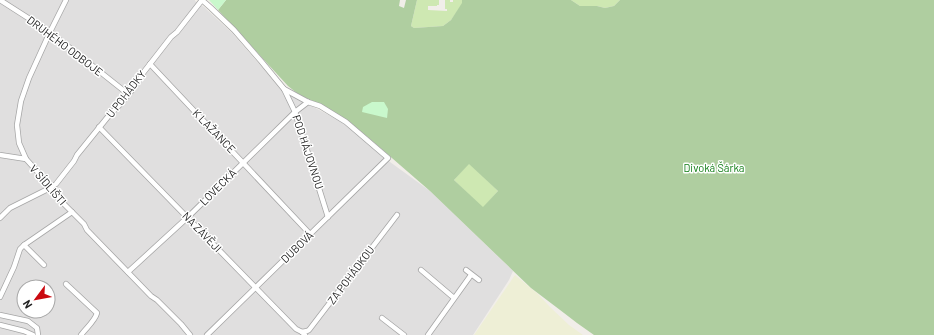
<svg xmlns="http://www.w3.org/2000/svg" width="934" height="335" font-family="Barlow,sans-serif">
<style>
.residential{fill:#e0dfdf;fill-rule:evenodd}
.farmland{fill:#eeefd6}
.grass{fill:#cee8b2}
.forest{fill:#afcea0;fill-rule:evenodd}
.park{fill:#c9f8cc}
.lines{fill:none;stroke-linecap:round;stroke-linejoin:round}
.minor-casing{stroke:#a6a6a6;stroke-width:6}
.minor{stroke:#fff;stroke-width:4.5}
.labels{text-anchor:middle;stroke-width:3;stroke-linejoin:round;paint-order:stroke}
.street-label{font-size:11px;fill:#222;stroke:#fff}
.park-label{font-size:11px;fill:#117e16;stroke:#fff}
</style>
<rect width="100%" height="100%" fill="#f1eee9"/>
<path class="residential" d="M 0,0 L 195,0 L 195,1 L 204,7 L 232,33 L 283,91 L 340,121 L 360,136 L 390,162 L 430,191 L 513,271 L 509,280 L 473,335 L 0,335 ZM 24,287 L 48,287 L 48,311 L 24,311 Z"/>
<polygon class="farmland" points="515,275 538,294 550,307 569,325 583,335 474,335"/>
<g class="grass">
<polygon points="417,0 439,0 439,5 437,5 437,6 428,6 428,10 447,11 447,9 445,9 445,0 450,0 450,2 453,2 453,0 462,0 463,3 451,20 443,26 414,28 411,26"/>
<polygon points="571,0 620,0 614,6 605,8 597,6 580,6"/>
<polygon points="469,163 498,191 483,208 454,180"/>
</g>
<path class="forest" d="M 226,0 L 400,0 L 399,6 L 404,8 L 406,0 L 417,0 L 411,26 L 414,28 L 443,26 L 451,20 L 462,3 L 462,0 L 571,0 L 580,6 L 597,6 L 605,8 L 614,6 L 620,0 L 934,0 L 934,335 L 594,335 L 577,323 L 564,313 L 531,288 L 430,191 L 370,139 L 353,125 L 323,106 L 298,94 L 288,86 L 218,10 ZM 469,164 L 498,191 L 483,207 L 454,180 Z"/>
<g class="park">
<polygon points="209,0 226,0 218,10"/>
<polygon points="372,102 384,102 388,109 387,118 362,112 363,107"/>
</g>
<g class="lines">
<defs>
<g id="minor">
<polyline points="0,0 50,32 128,94"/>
<polyline points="66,0 50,32 29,78 21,101 17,125 19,143 26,159 44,179 54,194 84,224 87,230 151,296 157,300 181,324 190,335"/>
<polyline points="202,0 211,8 234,30 261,61 284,89 308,102 320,106 346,122 388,158 207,335"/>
<polyline points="150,64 310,234"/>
<polyline points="284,89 295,112 328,217"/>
<polyline points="99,127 296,329 302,332 305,335"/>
<polyline points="0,155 26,159"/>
<path d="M 0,218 L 10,208 L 50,188 L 56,184 L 74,161 L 77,155 L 111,113 C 121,105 138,84 143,73 L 171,37 L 177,32 L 202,0"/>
<polyline points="24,245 44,265"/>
<polyline points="421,270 454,298"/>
<polyline points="466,270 479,280"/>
<polyline points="128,272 188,217 295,112 308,102"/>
<path d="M 66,284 L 97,313 C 95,321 86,328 81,335"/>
<polyline points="0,297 14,267 20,249 24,245 72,212"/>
<polyline points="0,315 28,321 37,328 38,335"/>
<polyline points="382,318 404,335"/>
<polyline points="0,325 24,331 33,335"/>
<polyline points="302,332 307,331 309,330 397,215"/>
<polyline points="428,335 471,275"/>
</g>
</defs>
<use href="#minor" class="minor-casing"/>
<use href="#minor" class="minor"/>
</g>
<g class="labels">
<g class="street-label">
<text transform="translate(65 46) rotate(37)" y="4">DRUHÉHO ODBOJE</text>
<text transform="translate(126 94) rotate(-52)" y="4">U POHÁDKY</text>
<text transform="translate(214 131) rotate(46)" y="4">K LAŽANCE</text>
<text transform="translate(308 152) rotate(72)" y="4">POD HÁJOVNOU</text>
<text transform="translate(48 185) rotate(49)" y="4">V SÍDLIŠTI</text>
<text transform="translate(218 187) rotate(-45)" y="4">LOVECKÁ</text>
<text transform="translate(202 232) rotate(46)" y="4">NA ZÁVĚJI</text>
<text transform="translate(297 247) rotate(-44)" y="4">DUBOVÁ</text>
<text transform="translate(351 275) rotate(-53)" y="4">ZA POHÁDKOU</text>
</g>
<g class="park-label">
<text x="714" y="172">Divoká Šárka</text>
</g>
</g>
<g transform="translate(36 299) rotate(238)"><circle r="19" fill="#ffffff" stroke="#a7a7a7"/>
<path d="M0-3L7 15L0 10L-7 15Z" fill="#ca0910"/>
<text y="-6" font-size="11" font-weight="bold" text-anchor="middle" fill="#222222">N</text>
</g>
</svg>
